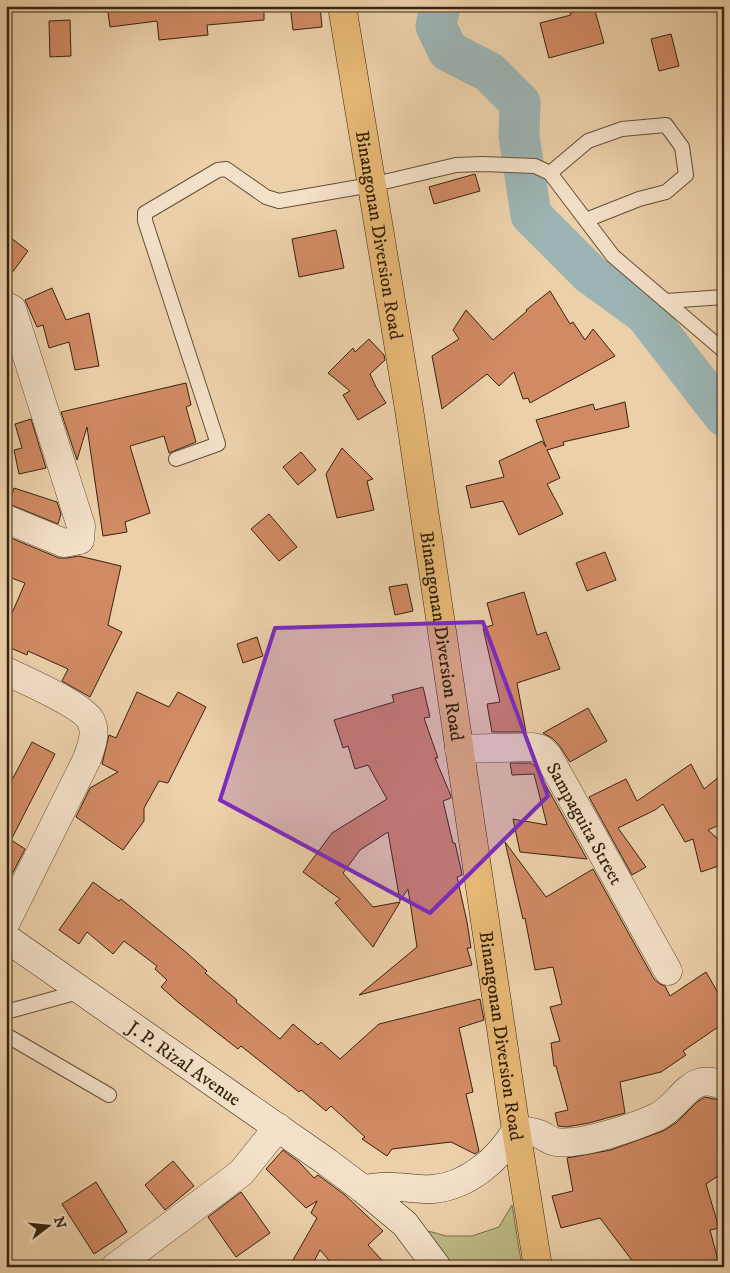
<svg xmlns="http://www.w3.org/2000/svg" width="730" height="1273" font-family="'IM FELL DW Pica',serif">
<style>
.green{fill:#bdb985;stroke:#7a6e4a}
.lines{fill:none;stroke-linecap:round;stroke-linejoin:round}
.river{stroke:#9cb4b3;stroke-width:41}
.building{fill:#d18a64;stroke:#36240f}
.lane-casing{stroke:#644f36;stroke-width:16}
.street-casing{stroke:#644f36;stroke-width:29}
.secondary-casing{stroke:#36240f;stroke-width:29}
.primary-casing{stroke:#36240f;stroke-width:29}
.lane{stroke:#f3e0c8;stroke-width:14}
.street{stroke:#f3e0c8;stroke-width:28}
.secondary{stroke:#f3e0c8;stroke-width:28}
.primary{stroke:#e6b875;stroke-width:28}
.marked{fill:#7b2cbf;fill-opacity:0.2;stroke:#7b2cbf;stroke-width:4;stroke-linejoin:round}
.labels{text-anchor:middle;stroke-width:4;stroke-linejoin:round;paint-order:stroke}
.street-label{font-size:19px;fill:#36240f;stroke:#f3e0c8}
</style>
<rect width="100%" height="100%" fill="#ecd0aa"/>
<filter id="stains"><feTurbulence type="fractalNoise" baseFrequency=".004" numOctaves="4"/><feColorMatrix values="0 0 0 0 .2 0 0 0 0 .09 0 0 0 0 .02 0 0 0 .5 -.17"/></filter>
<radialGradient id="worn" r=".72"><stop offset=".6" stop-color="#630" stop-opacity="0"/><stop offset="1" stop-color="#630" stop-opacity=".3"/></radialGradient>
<polygon class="green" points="512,1205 522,1267 439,1267 409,1229 432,1232 446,1236 472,1236 499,1227"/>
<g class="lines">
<polyline class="river" points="440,6 436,26 448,51 489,72 520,103 519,136 531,215 590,274 645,314 724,416"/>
</g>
<g class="building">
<polygon points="107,6 264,6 264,20 207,25 208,35 159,40 157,21 110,27"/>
<polygon points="290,6 320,6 322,27 293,30"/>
<polygon points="594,7 604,43 549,58 540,23 571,15 570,13"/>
<polygon points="70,20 71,56 50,57 49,21"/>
<polygon points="671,34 679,66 659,71 651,39"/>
<polygon points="475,174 480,191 434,204 429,187"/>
<polygon points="336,230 344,268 299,277 292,239"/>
<polygon points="6,234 28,251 6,281"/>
<polygon points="52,288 66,320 89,313 99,366 75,370 69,342 49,348 43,325 37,327 25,300"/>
<polygon points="550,291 570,324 573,322 585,340 593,329 615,356 530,403 528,398 523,399 514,372 499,386 487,374 442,409 432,356 459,339 453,330 466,310 493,340 527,311 526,310"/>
<polygon points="369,339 384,355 385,360 370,374 376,387 386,403 358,420 343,395 350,391 328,373 353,348 355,352"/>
<polygon points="186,383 191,405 186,407 196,442 169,453 164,436 130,446 150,513 125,522 127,532 103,536 87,427 77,460 61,412"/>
<polygon points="625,402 629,427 563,442 564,445 547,450 560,478 547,484 563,514 519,535 503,501 471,508 466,486 504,477 499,461 542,441 546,447 536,420 593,404 595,410"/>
<polygon points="31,419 46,468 19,474 14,450 22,448 15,424"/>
<polygon points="342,448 373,479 367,481 374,510 337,518 326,474"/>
<polygon points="301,452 316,470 298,485 283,467"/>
<polygon points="14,488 57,502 61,514 58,524 9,504"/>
<polygon points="269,514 297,547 279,561 251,529"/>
<polygon points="6,536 59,558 67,558 79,556 121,566 108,625 122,632 90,697 62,681 68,669 28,651 27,655 6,646 6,627 25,583 6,576"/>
<polygon points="605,552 616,580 587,591 576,563"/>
<polygon points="407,584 413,611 395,615 389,587"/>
<polygon points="524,592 537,635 546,632 560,669 517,683 526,732 492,732 487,704 500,702 483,628 493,625 487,603"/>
<polygon points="257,637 263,656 243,663 237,644"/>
<polygon points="423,687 430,717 424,718 438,758 435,758 451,796 451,798 443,801 453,843 455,843 461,869 462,875 457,877 467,922 471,948 467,948 472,965 359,995 417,947 408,889 400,901 388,832 360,850 343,873 373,907 400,902 373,947 335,903 340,899 303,872 332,833 387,799 368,765 355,769 348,746 343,748 334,720 394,702 392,695"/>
<polygon points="137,692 169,707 178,692 206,707 168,783 159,781 144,808 144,821 123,850 76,817 90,788 118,772 102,764 109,735 116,738"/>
<polygon points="588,708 607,741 570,762 559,745 552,738 543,733"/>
<polygon points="32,742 55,754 11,840 25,849 6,886 6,776 12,780"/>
<polygon points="510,763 531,763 535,766 587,859 520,852 513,819 547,825 534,774 512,775"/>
<polygon points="691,764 704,789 724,773 724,823 708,830 719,840 724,856 724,864 701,872 693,839 685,842 663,804 655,810 618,828 646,867 632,875 589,797 626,779 637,801"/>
<polygon points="505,842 546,897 593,869 654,979 660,984 665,986 670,996 706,972 724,1003 724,1023 683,1051 686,1055 661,1072 620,1082 625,1113 589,1123 566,1127 558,1126 555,1113 568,1110 556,1066 554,1066 551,1043 560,1041 550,1007 562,1004 553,967 535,970 525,918 523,919"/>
<polygon points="93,882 119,901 121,899 187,953 207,971 205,973 237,1000 236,1002 280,1039 293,1024 318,1045 321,1042 340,1059 379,1024 480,999 484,1020 459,1028 473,1092 466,1094 479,1151 475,1154 451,1142 392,1149 387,1156 362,1139 365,1137 331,1106 326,1111 301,1090 299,1092 241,1046 238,1049 179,1003 161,987 167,980 155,969 157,966 124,941 113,954 87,932 79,944 59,930"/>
<polygon points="705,1097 724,1101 724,1172 706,1184 719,1228 710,1230 718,1260 697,1267 637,1267 600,1218 561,1228 552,1196 573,1191 567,1158 611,1150 663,1131 676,1123 697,1102"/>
<polygon points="283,1150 299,1162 314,1178 318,1175 345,1195 383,1231 368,1245 388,1267 335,1267 320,1250 311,1267 289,1267 317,1218 311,1213 317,1201 306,1208 266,1169"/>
<polygon points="173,1161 194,1186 165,1210 145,1185"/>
<polygon points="96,1182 127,1232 94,1254 62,1204"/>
<polygon points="241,1192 270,1233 236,1257 208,1217"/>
</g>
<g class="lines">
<defs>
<g id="lane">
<polyline points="550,173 588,141 622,129 666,125 682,147 686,175 666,192 639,199 586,220"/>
<polyline points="666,301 724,297"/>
<polyline points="176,459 218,444 145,221 145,213 218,170 226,169 266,197 279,201 371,185 456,165 482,164 535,166 550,173 613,256 724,351"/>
<polyline points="6,1012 82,991"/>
<polyline points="6,1035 109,1095"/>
</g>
<g id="street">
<polyline points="6,306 12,309 81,526 80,540 64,543 6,519"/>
<path d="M 6,671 C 24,680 83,705 91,721 C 97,734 91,747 87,759 L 6,922"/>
<path id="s1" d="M 459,749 L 533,747 L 541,749 L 548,756 L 668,971"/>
<path d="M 516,1130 C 523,1131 532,1131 539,1134 C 544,1136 550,1141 556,1142 C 581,1146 634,1127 657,1117 C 683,1104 689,1069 724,1086"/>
<polyline points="115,1267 241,1173 278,1127"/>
</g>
<g id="secondary">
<path id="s2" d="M 6,938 L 327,1162 L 363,1189 L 405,1224 L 437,1267"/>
<path d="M 363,1189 C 373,1188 384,1186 394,1187 C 407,1187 420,1190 433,1189 C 468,1186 499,1159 516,1130"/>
</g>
<g id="primary">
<path id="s3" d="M 342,6 L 409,409 L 516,1130 L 538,1267"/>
</g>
</defs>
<use href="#lane" class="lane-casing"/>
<use href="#street" class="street-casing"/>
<use href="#secondary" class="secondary-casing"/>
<use href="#primary" class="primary-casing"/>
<use href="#lane" class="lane"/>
<use href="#street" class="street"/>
<use href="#secondary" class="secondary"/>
<use href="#primary" class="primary"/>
</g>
<path class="marked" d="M 483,622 L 548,796 L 430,913 L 220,800 L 275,628 Z"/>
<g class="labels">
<g class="street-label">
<text dy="7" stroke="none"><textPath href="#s3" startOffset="232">Binangonan Diversion Road</textPath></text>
<text dy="7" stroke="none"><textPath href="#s3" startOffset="638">Binangonan Diversion Road</textPath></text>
<text dy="7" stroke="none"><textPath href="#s1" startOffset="169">Sampaguita Street</textPath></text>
<text dy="7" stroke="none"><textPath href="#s3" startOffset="1042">Binangonan Diversion Road</textPath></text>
<text dy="7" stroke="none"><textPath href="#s2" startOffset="218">J. P. Rizal Avenue</textPath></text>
</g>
</g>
<rect width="730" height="1273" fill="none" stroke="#ecd0aa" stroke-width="25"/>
<rect x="8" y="8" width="715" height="1258" fill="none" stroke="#36240f" stroke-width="2.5"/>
<rect x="12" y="12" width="705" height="1248" fill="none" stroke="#36240f"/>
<g transform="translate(48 1226) rotate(74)" stroke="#f3e0c8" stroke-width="4" paint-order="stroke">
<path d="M0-4L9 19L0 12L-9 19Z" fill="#36240f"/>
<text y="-8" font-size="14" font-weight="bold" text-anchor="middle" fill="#36240f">N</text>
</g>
<rect width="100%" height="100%" filter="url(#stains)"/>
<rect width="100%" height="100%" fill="url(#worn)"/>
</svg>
